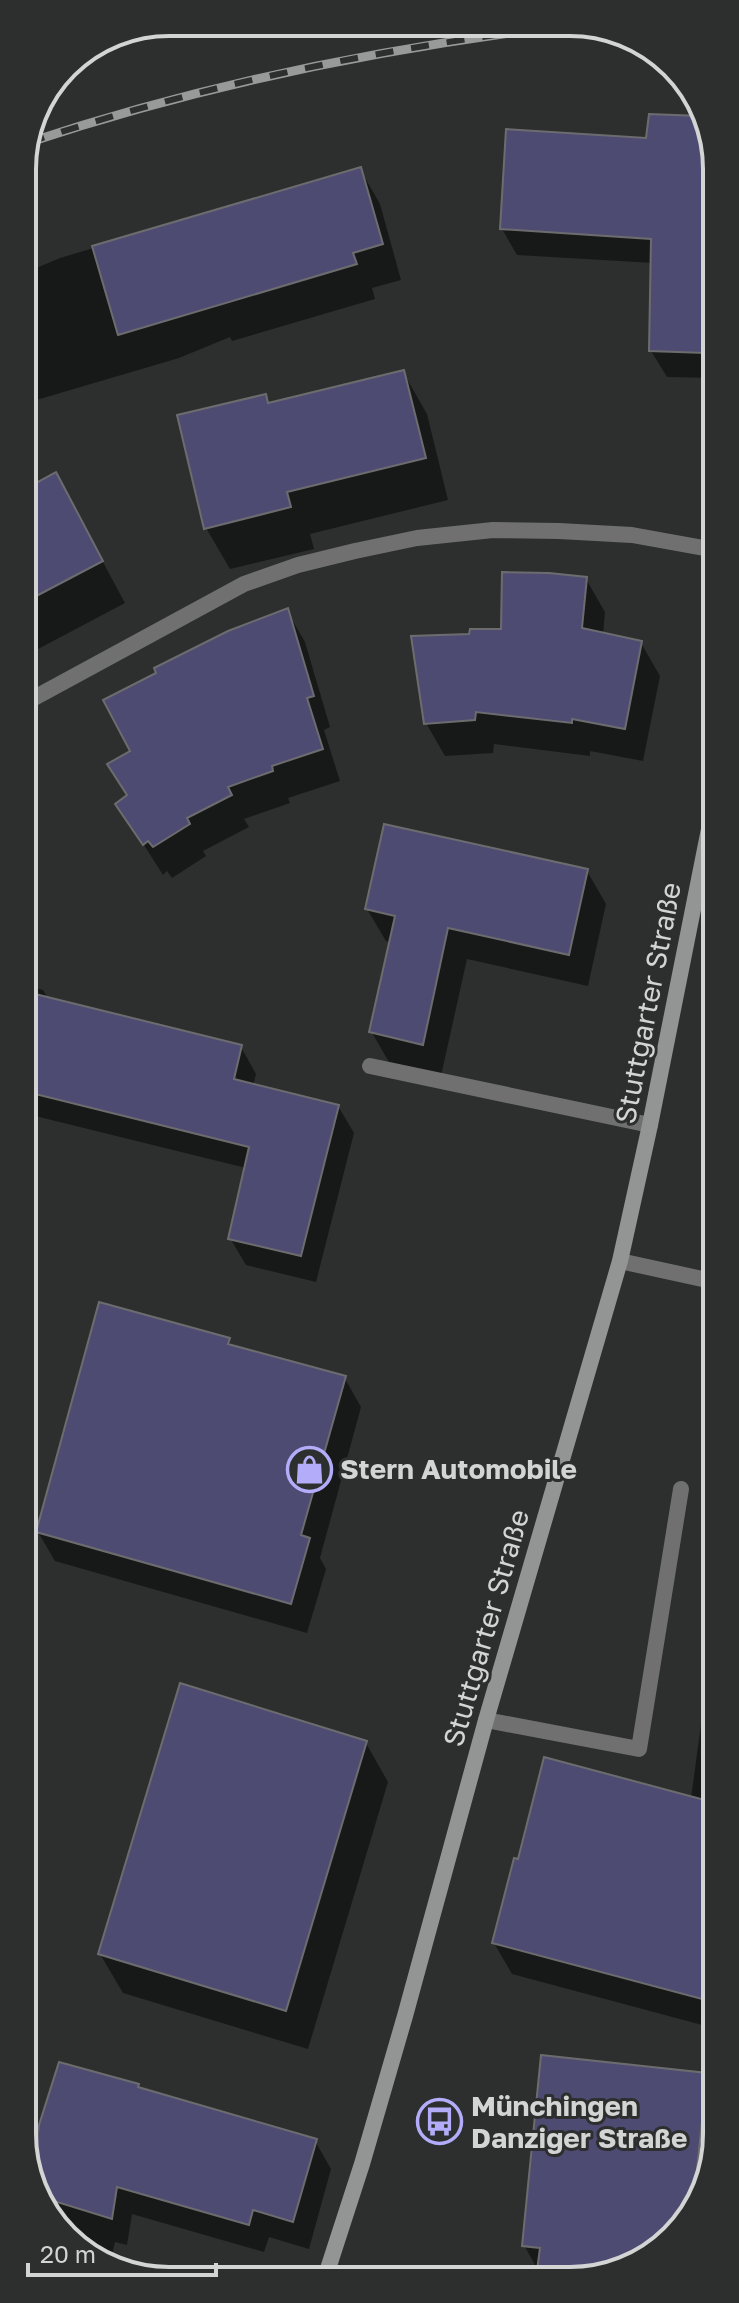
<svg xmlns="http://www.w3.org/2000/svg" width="739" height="2303" font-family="'Golos Text',sans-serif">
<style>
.shadow{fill:#0007}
.building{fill:#4e4b72;stroke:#6c6c6f;stroke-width:2}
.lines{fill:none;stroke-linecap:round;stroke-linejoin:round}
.lane{stroke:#6f706f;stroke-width:16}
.street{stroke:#6f706f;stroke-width:16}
.secondary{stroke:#939594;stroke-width:16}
.rail-casing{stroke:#989a9a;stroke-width:9}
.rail{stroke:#2c2f2e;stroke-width:6;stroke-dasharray:18;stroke-linecap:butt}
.labels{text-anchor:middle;stroke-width:6;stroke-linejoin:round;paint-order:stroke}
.street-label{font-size:28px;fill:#d3d4d4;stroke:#2c2f2e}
.poi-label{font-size:28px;font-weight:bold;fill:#d3d4d4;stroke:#2c2f2e;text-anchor:start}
.rim{fill:none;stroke:#d3d4d4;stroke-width:4}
</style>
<rect width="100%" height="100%" fill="#2c2f2e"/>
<g class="shadow">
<polygon points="702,119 714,141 715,378 667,377 651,351 653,263 517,255 502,229"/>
<polygon points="360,169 380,204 401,280 372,288 375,299 232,341 230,337 179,358 23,404 22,274 60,258"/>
<polygon points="403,372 427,414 448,500 310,534 314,549 230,569 206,528 265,396 270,404"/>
<polygon points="56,475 125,603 23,657 23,492"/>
<polygon points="586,579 605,612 603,635 641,643 660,676 643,761 590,751 590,756 494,744 493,753 445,756 426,723 471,635 503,631"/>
<polygon points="287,611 305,642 330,727 324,730 340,781 288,798 290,803 244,819 249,827 203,851 206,856 172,878 167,871 163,875 118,804 128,797 133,751"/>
<polygon points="587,871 606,904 588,986 467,959 441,1076 390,1064 371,1031 391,943 386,941 367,909"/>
<polygon points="23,985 43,990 49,1000 241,1047 256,1074 253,1086 338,1106 354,1133 316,1282 246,1265 230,1238 246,1168 23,1113"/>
<polygon points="228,1340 233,1348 344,1377 361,1407 320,1558 326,1569 307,1633 55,1561 38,1532"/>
<polygon points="716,1517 716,1565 710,1556"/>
<polygon points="716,1614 717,2029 512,1974 494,1943 691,1798"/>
<polygon points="366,1743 388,1782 308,2049 123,1993 100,1954"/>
<polygon points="706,2075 717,2094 717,2143 681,2230 598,2278 538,2278 539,2272 524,2245"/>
<polygon points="138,2086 140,2089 315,2141 331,2169 309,2249 269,2237 264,2252 132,2214 127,2245 115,2242 110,2262 65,2237 34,2179"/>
</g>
<g class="building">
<polygon points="649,114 701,116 714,141 714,221 707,221 705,353 649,351 651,239 500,229 506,129 646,138"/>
<polygon points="361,167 383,244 353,253 357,264 118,335 92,246"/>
<polygon points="404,370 426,458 287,492 291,507 204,529 177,415 266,394 268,403"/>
<polygon points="56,472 103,561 23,603 23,490"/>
<polygon points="502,572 549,573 587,577 582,628 642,641 625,729 572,719 572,723 476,712 475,720 424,724 411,636 469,634 470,629 501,629"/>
<polygon points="288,608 314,696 307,698 323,749 272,766 273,771 228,787 232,795 187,818 190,824 153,847 148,841 143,845 115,804 127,795 107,764 130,751 103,700 156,673 154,668 228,631"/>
<polygon points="384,824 588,869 569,955 448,928 423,1045 369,1032 395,916 365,909"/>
<polygon points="23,991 242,1045 234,1079 339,1105 301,1256 228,1239 249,1147 23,1091"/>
<polygon points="99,1302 230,1338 228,1344 346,1376 301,1535 310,1538 291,1604 36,1532"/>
<polygon points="180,1683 367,1741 286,2011 98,1954"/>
<polygon points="544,1757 716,1803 717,2003 492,1943 514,1858 518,1859"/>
<polygon points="541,2055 707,2073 694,2198 681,2230 598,2278 536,2278 540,2248 522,2246"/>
<polygon points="59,2062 139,2084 138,2087 317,2139 293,2222 253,2210 249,2225 117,2187 112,2219 44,2198 32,2176 39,2125"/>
</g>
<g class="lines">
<g class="lane">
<polyline points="370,1066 650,1125"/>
<polyline points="486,1720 639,1749 681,1489"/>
</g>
<g class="street">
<polyline points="23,704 244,584 298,565 355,551 417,538 493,530 559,531 632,535 715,550"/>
<polyline points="620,1261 716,1282"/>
</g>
<polyline class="secondary" points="325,2278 362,2164 405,2016 486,1720 620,1261 650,1125 715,799"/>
<defs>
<path id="rail" d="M 27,143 C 204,84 387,47 572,25"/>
</defs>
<use href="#rail" class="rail-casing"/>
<use href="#rail" class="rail"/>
</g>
<defs>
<symbol id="shop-ring" viewBox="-11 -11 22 22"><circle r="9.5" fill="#2c2f2e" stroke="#b3adf9" stroke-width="1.5"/><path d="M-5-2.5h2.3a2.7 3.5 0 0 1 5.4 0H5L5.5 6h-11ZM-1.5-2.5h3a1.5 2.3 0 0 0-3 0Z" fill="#b3adf9"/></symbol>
<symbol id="bus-ring" viewBox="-11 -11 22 22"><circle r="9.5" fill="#2c2f2e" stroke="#b3adf9" stroke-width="1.5"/><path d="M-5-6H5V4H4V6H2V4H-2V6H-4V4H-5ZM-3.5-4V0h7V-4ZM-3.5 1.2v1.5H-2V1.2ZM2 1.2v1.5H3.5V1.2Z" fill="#b3adf9"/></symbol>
</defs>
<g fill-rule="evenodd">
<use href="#shop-ring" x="284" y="1444" width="51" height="51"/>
<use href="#bus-ring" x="414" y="2096" width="51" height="51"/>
</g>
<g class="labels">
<g class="street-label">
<text transform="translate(648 1003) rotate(-79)" y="10">Stuttgarter Straße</text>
<text transform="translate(486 1628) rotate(-74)" y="10">Stuttgarter Straße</text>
</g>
<g class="poi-label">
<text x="340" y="1479">Stern Automobile</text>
<text x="471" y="2116">Münchingen<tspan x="471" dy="32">Danziger Straße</tspan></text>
</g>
</g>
<path d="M0 0H739V2303H0ZM169 36H570A133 133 0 0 1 703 169V2134A133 133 0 0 1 570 2267H169A133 133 0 0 1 36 2134V169A133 133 0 0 1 169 36Z" fill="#2c2f2e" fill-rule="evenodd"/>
<path class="rim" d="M169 36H570A133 133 0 0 1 703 169V2134A133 133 0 0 1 570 2267H169A133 133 0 0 1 36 2134V169A133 133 0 0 1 169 36Z"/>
<path d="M28 2263v12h188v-12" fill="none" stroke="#d3d4d4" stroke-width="4"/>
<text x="40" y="2263" font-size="24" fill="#d3d4d4" stroke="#2c2f2e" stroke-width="6" paint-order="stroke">20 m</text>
</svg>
